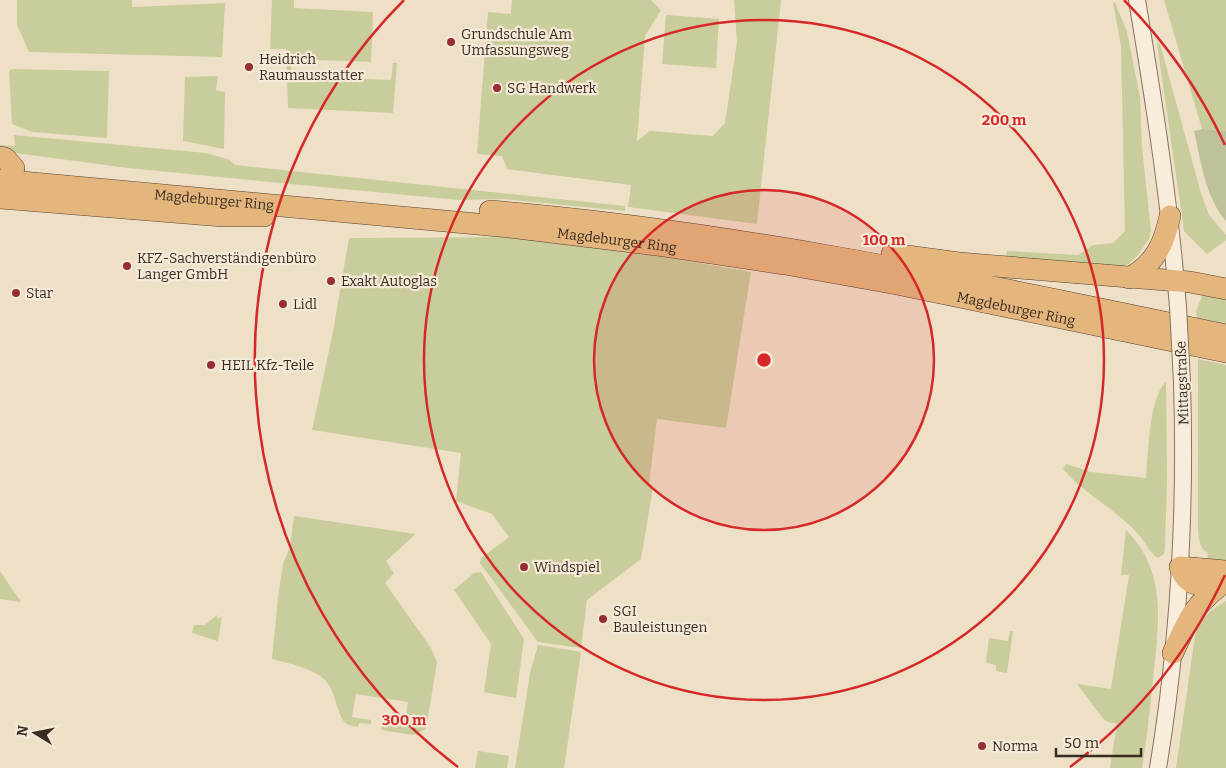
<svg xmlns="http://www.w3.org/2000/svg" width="1226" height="768" font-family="Bitter,serif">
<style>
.green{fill:#c9cc9b}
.cemetery{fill:#bfc19a}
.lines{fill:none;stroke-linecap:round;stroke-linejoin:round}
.tertiary-casing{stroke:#89725d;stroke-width:18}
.trunk-casing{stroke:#574031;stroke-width:22}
.tertiary{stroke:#f8eddb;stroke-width:16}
.trunk{stroke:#e4b67e;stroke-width:21}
.tertiary-bridge-casing{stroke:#89725d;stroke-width:18;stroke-linecap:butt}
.tertiary-bridge{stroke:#f8eddb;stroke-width:16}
.ring{fill:none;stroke:#d62828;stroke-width:2.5}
.poi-dot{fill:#972e36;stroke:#f5ead7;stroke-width:2}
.labels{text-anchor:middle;stroke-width:4.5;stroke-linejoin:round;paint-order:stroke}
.poi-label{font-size:14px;fill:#3a2b20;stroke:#f5ead7;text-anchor:start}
.street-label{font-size:14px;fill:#3a2b20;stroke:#f5ead7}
.centre{fill:#d62828;stroke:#f5ead7;stroke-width:2.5}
.ring-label{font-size:15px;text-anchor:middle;font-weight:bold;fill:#d62828;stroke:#f5ead7;stroke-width:4.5;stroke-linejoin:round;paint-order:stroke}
</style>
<rect width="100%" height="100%" fill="#eee0c7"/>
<g class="green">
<polygon points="17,0 132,0 132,7 225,3 222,57 29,52 17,25"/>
<polygon points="272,0 294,0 294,8 373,12 371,62 291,59 291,76 391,80 393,63 397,63 393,113 288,108 286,49 270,49"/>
<polygon points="512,0 651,0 661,10 645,36 637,141 650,131 713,136 725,123 737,42 734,0 781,0 757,224 628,207 631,185 507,169 502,156 477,154 488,12 511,14"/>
<polygon points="1164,0 1226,0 1226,131 1202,129"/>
<polygon points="1115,2 1127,32 1140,97 1142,147 1151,230 1149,239 1138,255 1129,264 1113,268 1006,257 1007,251 1078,255 1093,245 1113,243 1125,231 1121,46 1113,3"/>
<polygon points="666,15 719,19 716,68 662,64"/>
<polygon points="1157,43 1160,44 1201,193 1209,215 1226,235 1226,240 1207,254 1184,231"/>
<polygon points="12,69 109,71 107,138 32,132 12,124 9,71"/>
<polygon points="218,76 216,90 225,92 224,149 183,141 185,77"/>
<polygon points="14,135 206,153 230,160 235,165 625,206 625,211 503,199 459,200 250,180 128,168 0,151 0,145 15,146"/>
<polygon points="527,237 638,252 751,272 726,428 657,419 649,484 653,487 641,559 587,600 581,648 538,642 480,563 481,558 509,537 492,514 456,501 461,453 312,430 333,332 349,238"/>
<polygon points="1204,292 1226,296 1226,327 1197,321 1196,311"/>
<path d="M 1198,359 L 1226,365 L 1226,564 L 1207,563 L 1208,553 C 1200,549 1199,540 1198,532 Z"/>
<path d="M 1166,382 L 1167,479 L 1165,548 L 1164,554 L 1158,558 C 1150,554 1145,541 1138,534 C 1117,510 1083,493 1063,469 L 1066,464 L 1091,472 L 1146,478 C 1148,456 1149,396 1166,382 Z"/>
<path d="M 294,516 L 416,534 L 386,561 L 394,573 L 385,583 L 431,648 L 437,662 L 426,729 L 413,735 L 381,730 L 382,722 L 404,726 L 408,702 L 356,694 L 352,717 L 371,720 L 371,724 L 359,723 L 358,727 C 355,726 350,726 347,724 C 336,717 337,691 324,679 C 310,667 289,664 272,659 L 278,597 L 283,564 L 290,547 Z"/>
<path d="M 1126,530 C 1169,573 1158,626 1153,680 C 1150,709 1147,739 1142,768 L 1110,768 L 1117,724 L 1105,721 L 1077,684 L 1111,689 L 1129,575 L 1121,575 Z"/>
<polygon points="0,571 21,602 0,599"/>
<polygon points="481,572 524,639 516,698 484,692 491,644 454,590 474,573"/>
<path d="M 1226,601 L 1226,768 L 1176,768 L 1195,636 C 1200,619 1210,610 1226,601 Z"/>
<polygon points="217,615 218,619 222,616 218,641 192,633 194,625 205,625"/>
<polygon points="1010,631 1013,631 1007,673 996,671 996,665 986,663 989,638 1008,641"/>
<polygon points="538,645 581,652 564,768 515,768 530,673"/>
<polygon points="478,751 509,756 507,768 475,768"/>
</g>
<path class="cemetery" d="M 1202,129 L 1226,131 L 1226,221 C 1205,197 1201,161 1194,131 Z"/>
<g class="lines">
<defs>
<g id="tertiary">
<path d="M 1137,0 C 1154,102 1170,204 1178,307"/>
<path d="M 1158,768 C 1179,641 1186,511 1182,382"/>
</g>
<g id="trunk">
<polyline points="0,157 5,158 14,168"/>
<path id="s1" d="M 0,180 L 510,227 L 665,246 L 785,264 L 897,284 L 1226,352"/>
<polyline points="0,198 223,216 264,216"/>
<path d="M 490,211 C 738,231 982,284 1226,335"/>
<polyline points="892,254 959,263 1190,282 1226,289"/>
<path d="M 1129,278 C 1155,264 1164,244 1170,216"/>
<path d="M 1226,571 L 1180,567 C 1188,590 1206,586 1226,583"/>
<path d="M 1173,653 C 1188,620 1193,606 1222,584"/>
</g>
</defs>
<use href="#tertiary" class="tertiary-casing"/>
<use href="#trunk" class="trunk-casing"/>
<use href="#tertiary" class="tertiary"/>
<use href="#trunk" class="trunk"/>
<defs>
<polyline id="tertiary-bridge" points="1178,307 1182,382"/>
</defs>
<use href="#tertiary-bridge" class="tertiary-bridge-casing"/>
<use href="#tertiary-bridge" class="tertiary-bridge"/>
</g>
<circle cx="764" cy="360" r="170" fill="#d62828" fill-opacity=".12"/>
<g class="ring">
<circle cx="764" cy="360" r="170"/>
<circle cx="764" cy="360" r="340"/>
<path d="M1225 575A509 509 0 0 1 1070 767M458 767A509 509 0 0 1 404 0M1124 0A509 509 0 0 1 1225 145"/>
</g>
<g class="poi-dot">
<circle cx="451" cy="42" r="5"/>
<circle cx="249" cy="67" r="5"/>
<circle cx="497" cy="88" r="5"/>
<circle cx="127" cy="266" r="5"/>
<circle cx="331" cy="281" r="5"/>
<circle cx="16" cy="293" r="5"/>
<circle cx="283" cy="304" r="5"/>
<circle cx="211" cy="365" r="5"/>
<circle cx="524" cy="567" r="5"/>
<circle cx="603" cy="619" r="5"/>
<circle cx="982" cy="746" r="5"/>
</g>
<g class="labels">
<g class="poi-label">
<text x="461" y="39">Grundschule Am<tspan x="461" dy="16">Umfassungsweg</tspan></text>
<text x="259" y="64">Heidrich<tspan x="259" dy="16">Raumausstatter</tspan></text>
<text x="507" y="93">SG Handwerk</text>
<text x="137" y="263">KFZ-Sachverständigenbüro<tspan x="137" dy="16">Langer GmbH</tspan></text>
<text x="341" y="286">Exakt Autoglas</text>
<text x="26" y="298">Star</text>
<text x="293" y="309">Lidl</text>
<text x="221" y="370">HEIL Kfz-Teile</text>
<text x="534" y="572">Windspiel</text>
<text x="613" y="616">SGI<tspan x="613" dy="16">Bauleistungen</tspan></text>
<text x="992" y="751">Norma</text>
</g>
<g class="street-label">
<text dy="5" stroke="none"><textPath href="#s1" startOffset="215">Magdeburger Ring</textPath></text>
<text dy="5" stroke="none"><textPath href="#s1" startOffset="620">Magdeburger Ring</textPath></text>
<text dy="5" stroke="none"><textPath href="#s1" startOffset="1025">Magdeburger Ring</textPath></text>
<text transform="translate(1182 383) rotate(-92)" y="5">Mittagstraße</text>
</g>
</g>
<circle cx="764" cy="360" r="8" class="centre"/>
<g class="ring-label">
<text x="1004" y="125">200 m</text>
<text x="884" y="245">100 m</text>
<text x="404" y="725">300 m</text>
</g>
<g transform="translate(35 733) rotate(280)" stroke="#f5ead7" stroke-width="4" paint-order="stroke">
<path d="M0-4L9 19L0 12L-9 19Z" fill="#3a2b20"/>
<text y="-8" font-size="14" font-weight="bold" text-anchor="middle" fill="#3a2b20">N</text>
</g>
<path d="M1056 748v8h85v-8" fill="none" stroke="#3a2b20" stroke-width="2.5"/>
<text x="1064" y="748" font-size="15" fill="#3a2b20" stroke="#f5ead7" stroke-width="4" paint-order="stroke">50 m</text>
</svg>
